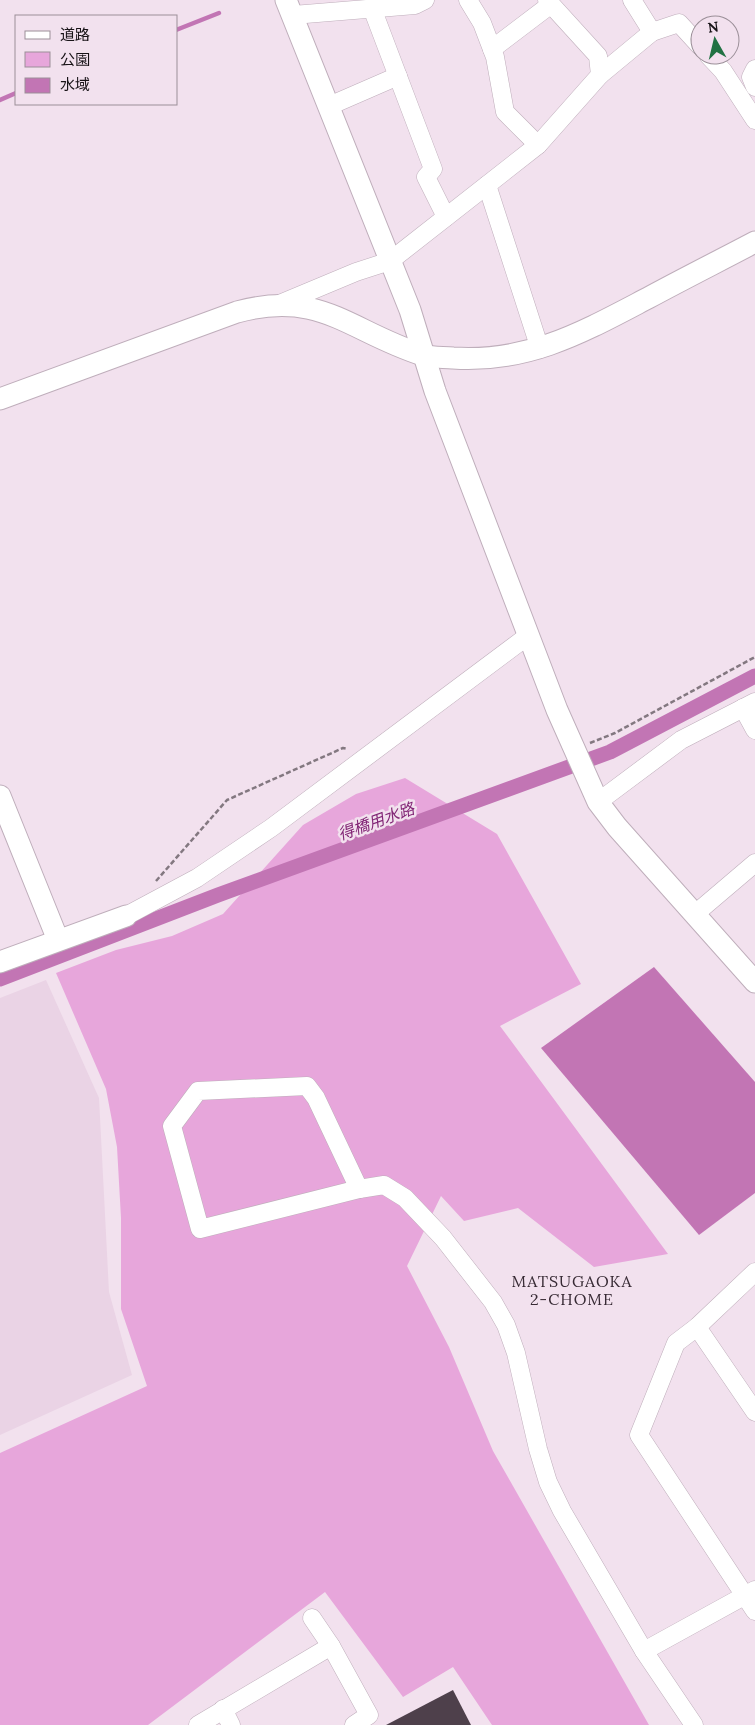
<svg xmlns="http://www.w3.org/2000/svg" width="755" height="1725" font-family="Lora,'Noto Sans JP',serif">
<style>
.built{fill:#ead3e5}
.green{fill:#e7a6db}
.water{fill:#c275b4}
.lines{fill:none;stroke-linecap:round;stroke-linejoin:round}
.stream{stroke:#c275b4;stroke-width:4.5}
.canal{stroke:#c275b4;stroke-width:15}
.building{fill:#4e404b}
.minor-casing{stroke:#bfaebb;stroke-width:19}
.tertiary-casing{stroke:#bfaebb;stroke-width:23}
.path{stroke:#837880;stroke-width:2.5;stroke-dasharray:5 2.5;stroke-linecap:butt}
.minor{stroke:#fff;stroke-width:18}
.tertiary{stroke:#fff;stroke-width:21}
.labels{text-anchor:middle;stroke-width:5;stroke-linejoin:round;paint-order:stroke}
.water-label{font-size:16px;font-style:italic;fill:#822676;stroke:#f2e1ee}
.neighbourhood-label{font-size:16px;letter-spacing:1px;fill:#372a34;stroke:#f2e1ee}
</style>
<rect width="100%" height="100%" fill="#f2e1ee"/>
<polygon class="built" points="46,980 99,1098 109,1292 132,1375 0,1435 0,998"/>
<polygon class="green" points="405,778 497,834 581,984 500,1026 668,1254 594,1267 518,1208 464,1221 441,1196 407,1266 449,1347 493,1451 649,1725 492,1725 453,1667 403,1697 325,1592 148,1725 0,1725 0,1453 147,1386 121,1309 121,1218 117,1147 106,1089 56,973 116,950 172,936 223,914 303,825 356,794"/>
<polygon class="water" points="654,967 755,1082 755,1193 699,1235 541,1048"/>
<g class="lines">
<g class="stream">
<polyline points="176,30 219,13"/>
<polyline points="0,100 16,93"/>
</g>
<polyline class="canal" points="0,979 218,895 610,752 755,676"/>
</g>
<polygon class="building" points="453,1690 471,1725 386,1725"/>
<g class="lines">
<defs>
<g id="minor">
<polyline points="468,0 482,23 495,57 505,112 538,145"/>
<polyline points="632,0 652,32"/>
<polyline points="372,8 433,169 426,177 446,217"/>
<polyline points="293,15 415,5 425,0"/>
<polyline points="492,49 550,5"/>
<polyline points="708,55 723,71 755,120"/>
<polyline points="755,69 751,77 755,87"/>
<polyline points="600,75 652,32 679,23 700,46"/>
<polyline points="329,106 398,76"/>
<polyline points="487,185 540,349"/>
<polyline points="277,305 356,272 390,261 538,145 600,75 598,56 547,0"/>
<polyline points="743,708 755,730"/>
<polyline points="598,802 681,740 755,702"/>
<polyline points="695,914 755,863"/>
<polyline points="126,916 197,878 271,828 529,635"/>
<polygon points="307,1086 316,1098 359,1189 200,1229 172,1126 198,1091"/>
<polyline points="359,1189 384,1185 405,1198 443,1238 493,1302 506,1325 516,1353 538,1449 548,1482 562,1511 644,1651 694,1725"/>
<polyline points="755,1272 697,1327 676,1343 639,1435 755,1611"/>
<polyline points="697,1327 755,1412"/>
<polyline points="312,1618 331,1646"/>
<polyline points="644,1651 755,1590"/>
<polyline points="223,1709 231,1725"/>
<polyline points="198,1725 331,1646 369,1715 354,1725"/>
</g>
<g id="tertiary">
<polyline points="286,0 410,310 435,391 557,710 598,802 617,827 755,982"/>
<path d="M 0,399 L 237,312 C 321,289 350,332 423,355 C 432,358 443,357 453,358 C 529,363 583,332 648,298 C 683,279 719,261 755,242"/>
<polyline points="0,796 58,940"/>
<polyline points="0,962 126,916"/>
</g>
</defs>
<use href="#minor" class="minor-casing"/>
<use href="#tertiary" class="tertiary-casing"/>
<g class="path">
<polyline points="590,743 615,733 755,657"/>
<polyline points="156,881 227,800 343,748 348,749"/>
</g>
<use href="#minor" class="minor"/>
<use href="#tertiary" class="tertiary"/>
</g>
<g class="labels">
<g class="water-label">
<text transform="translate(376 821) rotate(-20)" y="6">得橋用水路</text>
</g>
<g class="neighbourhood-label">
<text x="572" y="1287">MATSUGAOKA<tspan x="572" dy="18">2-CHOME</tspan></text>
</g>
</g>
<rect x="15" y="15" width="162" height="90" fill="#f2e1ee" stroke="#9b8f98"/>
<rect x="25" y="31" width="25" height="8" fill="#ffffff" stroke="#9b8f98"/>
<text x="60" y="40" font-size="15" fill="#181317">道路</text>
<rect x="25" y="52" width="25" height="15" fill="#e7a6db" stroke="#9b8f98"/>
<text x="60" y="65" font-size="15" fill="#181317">公園</text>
<rect x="25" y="78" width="25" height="15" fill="#c275b4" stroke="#9b8f98"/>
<text x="60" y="90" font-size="15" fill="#181317">水域</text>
<g transform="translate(715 40) rotate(352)"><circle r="24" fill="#f2e1ee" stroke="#9b8f98"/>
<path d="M0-4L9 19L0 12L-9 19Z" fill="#217243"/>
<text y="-8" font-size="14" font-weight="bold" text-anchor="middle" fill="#181317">N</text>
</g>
</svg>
